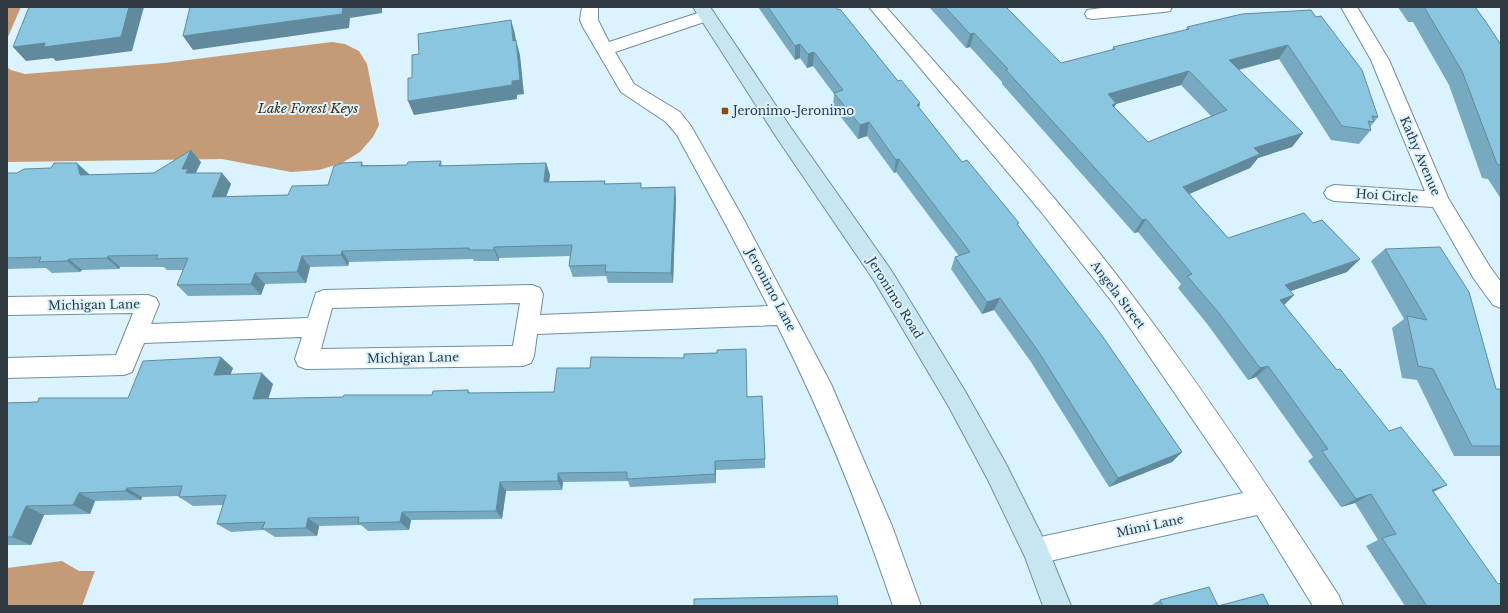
<svg xmlns="http://www.w3.org/2000/svg" width="1508" height="613" font-family="'Libre Baskerville',serif">
<style>
.water{fill:#c59a76}
.lines{fill:none;stroke-linecap:round;stroke-linejoin:round}
.street-casing{stroke:#728e9b;stroke-width:2}
.secondary-casing{stroke:#728e9b;stroke-width:2}
.street{fill:#fff;fill-rule:evenodd}
.secondary{fill:#c8e6f1;fill-rule:evenodd}
.wall{fill:#77aac1;fill-rule:evenodd}
.shaded-wall{fill:#618b9d}
.building{fill:#8ac6e0;stroke:#618b9d;fill-rule:evenodd}
.poi-dot{fill:#884d07;stroke:#daf3fe;stroke-width:1.5}
.labels{text-anchor:middle;stroke-width:4;stroke-linejoin:round;paint-order:stroke}
.poi-label{font-size:12px;fill:#2e3a40;stroke:#daf3fe;text-anchor:start}
.street-label{font-size:12px;fill:#2e3a40;stroke:#daf3fe}
.water-label{font-size:13px;font-style:italic;fill:#482a0d;stroke:#daf3fe}
</style>
<rect width="100%" height="100%" fill="#daf3fe"/>
<g class="water">
<polygon points="7,7 21,7 7,39"/>
<polygon points="332,42 345,44 359,51 367,64 379,125 373,137 360,152 342,163 319,170 291,172 222,159 7,162 7,67 11,70 25,74 164,63"/>
<polygon points="62,561 79,571 95,571 82,606 7,606 7,568"/>
</g>
<g class="lines">
<defs>
<g id="street">
<path d="M 582,7 L 598,7 L 598,20 L 609,42 L 707,10 L 713,11 L 715,15 L 713,19 L 615,52 L 634,84 L 680,112 L 691,126 L 743,218 L 831,384 L 892,526 L 921,606 L 893,606 C 860,509 823,416 777,325 L 537,334 L 534,356 L 531,363 L 523,366 L 306,369 L 298,366 L 295,359 L 302,337 L 144,343 L 132,372 L 124,375 L 7,378 L 7,358 L 116,355 L 133,313 L 7,315 L 7,297 L 148,295 L 156,298 L 159,304 L 151,324 L 308,318 L 316,293 L 324,290 L 532,285 L 540,288 L 543,294 L 540,315 L 768,306 L 727,227 L 677,135 L 666,122 L 621,92 L 583,27 L 580,20 ZM 520,303 L 513,346 L 321,349 L 332,308 Z"/>
<path d="M 869,7 L 886,7 C 968,101 1054,192 1129,291 C 1204,390 1272,492 1339,596 L 1343,606 L 1313,606 L 1257,515 L 1036,564 L 1027,560 L 1023,551 L 1027,542 L 1036,538 L 1243,493 L 1113,303 L 1042,213 Z"/>
<polygon points="1109,7 1172,7 1170,11 1164,12 1093,19 1087,18 1085,14 1087,10"/>
<polygon points="1341,7 1357,7 1389,60 1448,198 1490,267 1501,282 1501,308 1493,305 1474,279 1433,207 1334,201 1327,198 1324,193 1327,188 1334,185 1425,191 1371,60"/>
</g>
<polygon id="secondary" points="693,7 710,7 791,128 891,270 965,391 1006,464 1045,542 1071,606 1043,606 1025,557 988,480 949,407 875,282 777,138"/>
</defs>
<use href="#street" class="street-casing"/>
<use href="#secondary" class="secondary-casing"/>
<use href="#street" class="street"/>
<use href="#secondary" class="secondary"/>
</g>
<g class="wall">
<polygon points="758,7 836,7 898,81 920,103 919,108 962,162 1018,225 1182,452 1172,462 1109,487 1031,362 994,310 982,314 951,269 955,257 959,256 896,172 894,173 867,136 858,139 833,107 834,94 813,66 807,68 800,58 795,60"/>
<path d="M 929,7 L 1006,7 L 1061,63 L 1112,50 L 1113,47 L 1186,30 L 1187,27 L 1311,10 L 1378,117 L 1370,127 L 1371,130 L 1359,144 L 1331,140 L 1279,59 L 1239,70 L 1303,133 L 1292,147 L 1258,158 L 1250,168 L 1189,194 L 1228,238 L 1347,272 L 1290,291 L 1294,295 L 1284,305 L 1434,492 L 1501,606 L 1405,606 L 1366,546 L 1378,540 L 1355,503 L 1341,507 L 1308,461 L 1313,457 L 1256,377 L 1248,380 L 1208,325 L 1178,288 L 1181,284 L 1138,232 L 1134,233 L 1002,84 L 1002,82 L 970,47 L 966,48 ZM 1181,85 L 1211,116 L 1148,142 L 1114,107 L 1116,104 Z"/>
<polygon points="1398,7 1475,7 1501,45 1501,199 1488,179 1482,178 1449,85 1413,22 1408,22"/>
<polygon points="441,161 442,166 546,163 550,175 549,182 605,181 605,184 642,188 675,187 676,199 673,283 608,283 606,276 573,277 569,266 570,256 499,258 499,261 474,261 473,259 349,262 348,266 310,267 306,283 265,284 261,295 188,296 177,285 183,270 167,270 164,267 120,267 119,269 82,270 80,272 52,273 46,268 7,269 7,173 17,173 51,168 89,174 89,175 154,173 201,162 196,173 222,173 231,184 226,197 288,195 328,185 362,162 363,165 407,165"/>
<polygon points="1385,249 1496,389 1501,389 1501,456 1454,456 1417,380 1402,378 1392,328 1404,319 1371,261"/>
<polygon points="233,368 230,375 273,384 268,399 432,395 468,390 470,393 747,397 765,459 765,468 716,470 716,483 630,487 628,481 563,482 562,490 506,491 502,519 411,520 409,530 368,531 361,525 319,526 317,536 275,537 264,530 231,532 217,524 223,505 193,506 179,497 179,496 142,497 141,500 95,501 90,514 44,515 31,545 7,545 7,403 128,398"/>
<polygon points="1160,600 1218,606 1269,606 1150,606"/>
</g>
<g class="shaded-wall">
<polygon points="129,7 144,7 132,51 56,61 53,58 26,61 13,47"/>
<polygon points="343,7 382,7 382,13 350,18 349,28 193,50 183,36"/>
<polygon points="511,20 515,34 518,55 516,40 520,55 524,94 517,95 517,99 414,115 408,101 512,81 513,41"/>
<polygon points="974,33 970,47 966,48 970,34"/>
<polygon points="800,44 800,58 795,60 795,46"/>
<polygon points="1288,45 1279,59 1220,74 1229,60"/>
<polygon points="814,52 813,66 807,68 808,54"/>
<polygon points="1189,71 1181,85 1116,104 1110,117 1108,94"/>
<polygon points="920,103 917,117 917,105"/>
<polygon points="869,122 867,136 858,139 860,125"/>
<polygon points="1303,133 1292,147 1258,158 1250,168 1175,200 1183,187 1254,148"/>
<polygon points="191,150 201,162 194,176 196,185 182,169"/>
<polygon points="899,159 896,172 894,173 896,160"/>
<polygon points="77,163 89,174 92,187 80,175"/>
<polygon points="546,163 550,175 547,194 544,182"/>
<polygon points="222,173 231,184 221,209 212,197"/>
<polygon points="675,187 676,199 673,283 671,273"/>
<polygon points="1146,219 1138,232 1134,233 1142,220"/>
<polygon points="494,247 499,258 499,261 494,250"/>
<polygon points="342,251 349,262 348,266 341,255"/>
<polygon points="108,256 120,267 119,269 107,258"/>
<polygon points="302,256 310,267 306,283 297,272"/>
<polygon points="69,259 82,270 80,272 67,261"/>
<polygon points="1360,259 1347,272 1273,297 1285,285"/>
<polygon points="255,273 265,284 261,295 251,284"/>
<polygon points="1294,295 1282,307 1280,300"/>
<polygon points="1000,298 994,310 982,314 987,302"/>
<polygon points="221,357 233,368 226,386 214,375"/>
<polygon points="1268,366 1256,377 1248,380 1260,368"/>
<polygon points="262,373 273,384 265,409 253,399"/>
<polygon points="1182,452 1172,462 1109,487 1118,478"/>
<polygon points="715,461 716,470 716,483 715,474"/>
<polygon points="558,473 563,482 562,490 558,481"/>
<polygon points="500,482 506,491 502,519 496,511"/>
<polygon points="1447,485 1429,494 1432,490"/>
<polygon points="127,488 142,497 141,500 125,491"/>
<polygon points="79,493 95,501 90,514 73,505"/>
<polygon points="1371,494 1355,503 1341,507 1356,499"/>
<polygon points="26,506 44,515 31,545 12,537"/>
<polygon points="402,512 411,520 409,530 400,522"/>
<polygon points="308,518 319,526 317,536 306,528"/>
</g>
<g class="building">
<polygon points="29,7 129,7 121,37 44,47 45,43 13,47"/>
<polygon points="190,7 343,7 342,14 183,36"/>
<polygon points="768,7 836,7 838,10 840,9 898,81 901,80 920,103 917,105 962,162 967,160 1019,223 1017,224 1103,337 1182,452 1118,478 1038,351 1000,298 987,302 955,257 970,252 899,159 896,160 869,122 860,125 834,93 843,90 814,52 808,54 800,44 795,46"/>
<path d="M 945,7 L 1006,7 L 1061,63 L 1115,49 L 1113,47 L 1189,29 L 1187,27 L 1242,14 L 1311,10 L 1316,17 L 1321,16 L 1362,70 L 1378,117 L 1372,116 L 1374,122 L 1368,121 L 1371,130 L 1342,126 L 1288,45 L 1229,60 L 1303,133 L 1254,148 L 1260,154 L 1183,187 L 1228,238 L 1304,213 L 1313,223 L 1322,220 L 1360,259 L 1285,285 L 1294,295 L 1280,300 L 1337,370 L 1340,369 L 1389,431 L 1401,427 L 1447,485 L 1432,490 L 1498,584 L 1501,583 L 1501,606 L 1427,606 L 1382,538 L 1396,534 L 1371,494 L 1356,499 L 1322,451 L 1328,449 L 1268,366 L 1260,368 L 1219,313 L 1187,276 L 1192,274 L 1146,219 L 1142,220 L 1006,70 L 1008,69 L 974,33 L 970,34 ZM 1189,71 L 1227,110 L 1148,142 L 1112,105 L 1116,103 L 1108,94 Z"/>
<polygon points="1419,7 1475,7 1486,22 1501,45 1501,165 1497,164 1462,71 1424,7"/>
<polygon points="511,20 513,41 516,40 520,80 512,81 512,85 408,101 408,78 412,78 412,55 419,54 418,34"/>
<polygon points="191,150 182,169 188,169 186,173 222,173 212,197 288,195 292,186 328,185 334,166 342,163 362,162 361,166 407,165 408,162 441,161 439,166 546,163 544,182 605,181 604,184 641,183 641,188 675,187 671,273 605,272 606,265 569,266 572,245 494,247 494,250 469,250 469,248 342,251 341,255 302,256 297,272 255,273 251,284 177,285 188,258 156,259 158,255 108,256 107,258 69,259 67,261 39,262 41,257 7,258 7,173 17,173 24,169 51,168 54,163 77,163 80,175 154,173"/>
<polygon points="1440,247 1469,292 1496,389 1501,389 1501,446 1472,446 1433,369 1418,366 1407,316 1427,320 1385,249"/>
<polygon points="746,349 747,397 762,396 765,459 715,461 715,474 627,479 627,472 558,473 558,481 500,482 496,511 402,512 400,522 358,523 359,517 308,518 306,528 262,529 265,522 217,524 226,495 179,497 182,486 127,488 125,491 79,493 73,505 26,506 12,537 7,537 7,403 38,402 39,398 128,398 143,361 221,357 214,375 262,373 253,399 294,398 343,397 344,395 432,395 433,391 468,390 468,393 554,392 557,368 590,368 591,357 684,358 684,354 717,353 717,350"/>
<polygon points="1209,587 1218,606 1263,594 1269,606 1163,606 1160,600"/>
<polygon points="837,596 838,606 694,606 694,599"/>
</g>
<rect class="poi-dot" x="721" y="107" width="8" height="8" rx="2"/>
<g class="labels">
<g class="poi-label">
<text x="733" y="115">Jeronimo-Jeronimo</text>
</g>
<g class="street-label">
<text transform="translate(1420 156) rotate(67)" y="4">Kathy Avenue</text>
<text transform="translate(1387 196) rotate(4)" y="4">Hoi Circle</text>
<text transform="translate(771 290) rotate(62)" y="4">Jeronimo Lane</text>
<text transform="translate(1118 295) rotate(53)" y="4">Angela Street</text>
<text transform="translate(895 298) rotate(58)" y="4">Jeronimo Road</text>
<text transform="translate(94 305) rotate(-1)" y="4">Michigan Lane</text>
<text transform="translate(413 358) rotate(-1)" y="4">Michigan Lane</text>
<text transform="translate(1150 526) rotate(-12)" y="4">Mimi Lane</text>
</g>
<g class="water-label">
<text x="308" y="113">Lake Forest Keys</text>
</g>
</g>
<rect width="1508" height="613" fill="none" stroke="#2e3a40" stroke-width="16"/>
</svg>
